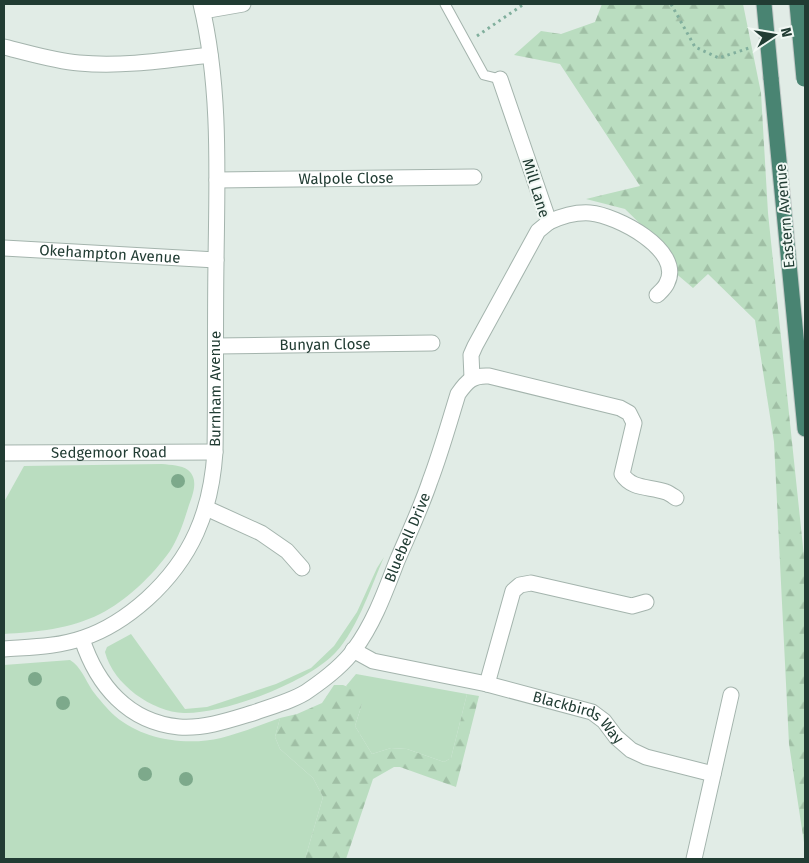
<svg xmlns="http://www.w3.org/2000/svg" width="809" height="863" font-family="'Fira Sans',sans-serif">
<style>
.grass{fill:#baddc0}
.forest{fill:url(#forest-firs)}
.lines{fill:none;stroke-linecap:round;stroke-linejoin:round}
.service-casing{stroke:#a4b4ad;stroke-width:11}
.minor-casing{stroke:#a4b4ad;stroke-width:17}
.tertiary-casing{stroke:#a4b4ad;stroke-width:17}
.trunk-casing{stroke:#c1c8c6;stroke-width:17}
.path{stroke:#81af9d;stroke-width:3;stroke-dasharray:2.5 4;stroke-linecap:butt}
.service{stroke:#fff;stroke-width:9}
.minor{stroke:#fff;stroke-width:15}
.tertiary{stroke:#fff;stroke-width:15}
.trunk{stroke:#498472;stroke-width:15}
.trunk-bridge-casing{stroke:#c1c8c6;stroke-width:17;stroke-linecap:butt}
.trunk-bridge{stroke:#498472;stroke-width:15}
.tree{fill:#7da98b}
.labels{text-anchor:middle;stroke-width:4;stroke-linejoin:round;paint-order:stroke}
.street-label{font-size:15px;fill:#213c33;stroke:#f1f8f4}
</style>
<defs>
<pattern id="forest-firs" width="22" height="20" patternUnits="userSpaceOnUse" patternTransform="scale(1.25)"><rect width="22" height="20" fill="#baddc0"/><path d="M5 1l3.5 6h-7zM16 11l3.5 6h-7z" fill="#a0bfa5"/></pattern>
</defs>
<rect width="100%" height="100%" fill="#e1ece6"/>
<g class="grass">
<path d="M 162,464 C 171,465 181,465 188,470 C 199,479 193,494 189,505 C 184,521 179,537 170,551 C 153,575 126,601 100,614 C 70,629 36,632 4,634 L 4,502 L 24,466 Z"/>
<path d="M 384,557 C 371,587 355,636 331,657 C 301,684 225,714 184,713 C 152,712 113,684 105,652 L 107,647 L 131,634 L 185,709 L 207,707 L 276,684 L 311,668 L 334,646 L 357,612 L 377,568 Z"/>
<path d="M 70,660 C 81,667 85,679 92,690 C 99,699 107,709 115,716 C 143,740 186,746 221,738 C 241,733 260,725 280,718 L 275,737 L 280,749 L 313,778 L 323,797 L 305,859 L 4,859 L 4,665 Z"/>
<polygon points="356,674 467,694 451,758 444,762 407,749 391,748 372,754 355,726 362,704 346,686"/>
</g>
<g class="forest">
<polygon points="602,4 743,4 761,93 768,213 805,566 805,849 789,744 774,442 755,320 708,274 693,288 673,271 662,245 625,209 586,199 640,186 560,64 514,55 541,31 561,34 595,22"/>
<polygon points="334,685 343,685 361,692 362,704 355,726 372,754 391,748 407,749 444,762 451,758 467,694 479,696 456,787 400,767 394,767 373,779 346,859 305,859 323,797 313,778 280,749 275,737 280,718 297,714 322,703"/>
</g>
<g class="lines">
<defs>
<polyline id="service" points="445,4 484,75 500,79"/>
<g id="minor">
<polyline points="203,11 243,4"/>
<path d="M 4,47 C 29,53 54,61 79,63 C 123,67 167,60 210,55"/>
<path id="s1" d="M 217,180 L 474,177"/>
<path d="M 549,222 C 562,216 575,212 590,213 C 616,215 684,250 667,283 C 665,288 660,292 657,295"/>
<path id="s2" d="M 4,248 L 216,260"/>
<path id="s3" d="M 216,346 L 432,343"/>
<polyline points="472,378 471,355 475,346 538,231 549,222 500,79"/>
<path id="s4" d="M 4,453 L 215,452"/>
<polyline points="206,508 261,533 287,551 302,568"/>
<path id="s5" d="M 82,639 C 97,685 128,722 179,727 C 204,729 230,720 253,713 C 269,707 296,700 309,690 C 325,679 343,665 354,650 C 374,623 385,592 397,561 C 408,535 421,508 430,481 C 441,452 449,423 458,394 C 467,381 473,375 489,376 L 620,408 L 629,413 L 634,423 L 622,474 C 632,490 650,486 666,492 C 669,493 673,496 676,498"/>
<path id="s6" d="M 353,650 L 373,661 L 487,684 L 592,712 L 604,721 L 616,737 L 631,750 L 646,757 L 713,774"/>
<polyline points="487,684 513,591 520,585 531,583 632,606 646,602"/>
<polyline points="694,859 731,695"/>
</g>
<g id="tertiary">
<path id="s7" d="M 4,649 C 30,647 57,647 83,638 C 107,630 128,616 147,599 C 192,558 211,512 215,452 C 216,389 215,325 216,262 C 217,176 221,88 201,4"/>
</g>
<polyline id="trunk" points="771,78 805,429"/>
</defs>
<use href="#service" class="service-casing"/>
<use href="#minor" class="minor-casing"/>
<use href="#tertiary" class="tertiary-casing"/>
<use href="#trunk" class="trunk-casing"/>
<g class="path">
<polyline points="671,4 695,47 719,58 752,47"/>
<polyline points="477,36 524,4"/>
</g>
<use href="#service" class="service"/>
<use href="#minor" class="minor"/>
<use href="#tertiary" class="tertiary"/>
<use href="#trunk" class="trunk"/>
<defs>
<g id="trunk-bridge">
<polyline points="764,4 771,78"/>
<polyline points="797,4 804,79"/>
</g>
</defs>
<use href="#trunk-bridge" class="trunk-bridge-casing"/>
<use href="#trunk-bridge" class="trunk-bridge"/>
</g>
<g class="tree">
<circle cx="178" cy="481" r="7"/>
<circle cx="35" cy="679" r="7"/>
<circle cx="63" cy="703" r="7"/>
<circle cx="145" cy="774" r="7"/>
<circle cx="186" cy="779" r="7"/>
</g>
<g class="labels">
<g class="street-label">
<text dy="5" stroke="none"><textPath href="#s1" startOffset="129">Walpole Close</textPath></text>
<text transform="translate(536 188) rotate(73)" y="5">Mill Lane</text>
<text transform="translate(785 216) rotate(-95)" y="5">Eastern Avenue</text>
<text dy="5" stroke="none"><textPath href="#s2" startOffset="106">Okehampton Avenue</textPath></text>
<text dy="5" stroke="none"><textPath href="#s3" startOffset="109">Bunyan Close</textPath></text>
<text dy="5" stroke="none"><textPath href="#s7" startOffset="385">Burnham Avenue</textPath></text>
<text dy="5" stroke="none"><textPath href="#s4" startOffset="105">Sedgemoor Road</textPath></text>
<text dy="5" stroke="none"><textPath href="#s5" startOffset="461">Bluebell Drive</textPath></text>
<text dy="5" stroke="none"><textPath href="#s6" startOffset="238">Blackbirds Way</textPath></text>
</g>
</g>
<rect width="809" height="863" fill="none" stroke="#213c33" stroke-width="10"/>
<g transform="translate(774 35) rotate(78)" stroke="#f1f8f4" stroke-width="4" paint-order="stroke">
<path d="M0-4L9 19L0 12L-9 19Z" fill="#213c33"/>
<text y="-8" font-size="14" font-weight="bold" text-anchor="middle" fill="#213c33">N</text>
</g>
</svg>
